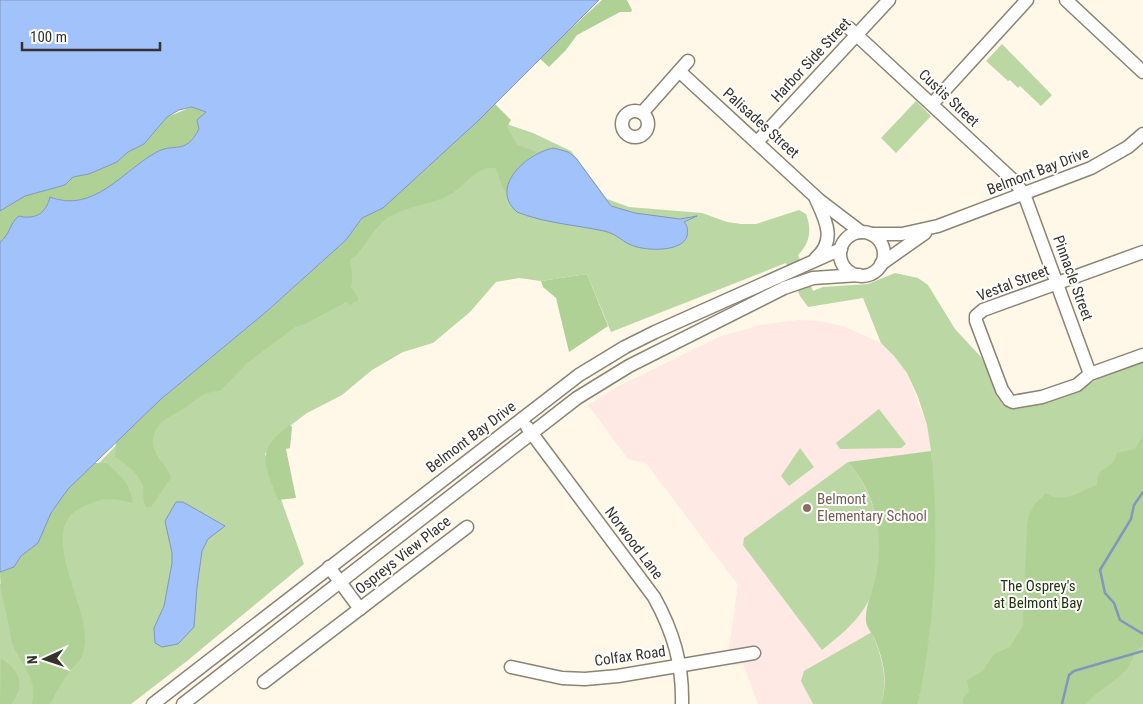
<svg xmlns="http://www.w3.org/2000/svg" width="1143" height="704" font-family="'Roboto Condensed',sans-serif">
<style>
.education{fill:#fee9e4}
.green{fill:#bad7a4}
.forest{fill:#afd195}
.water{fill:#a1c2fb;stroke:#8197bd}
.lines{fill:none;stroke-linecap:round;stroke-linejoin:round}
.stream{stroke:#8197bd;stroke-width:2.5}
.minor-casing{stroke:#8a8475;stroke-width:15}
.minor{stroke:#fff;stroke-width:12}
.education-dot{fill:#8d6e63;stroke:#fff;stroke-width:2}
.labels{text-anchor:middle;stroke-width:4;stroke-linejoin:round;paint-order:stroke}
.street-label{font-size:15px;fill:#35332c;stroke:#fff}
.education-label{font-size:15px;fill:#785e54;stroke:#fff;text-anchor:start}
.park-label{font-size:15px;fill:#21360c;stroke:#fff}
</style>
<rect width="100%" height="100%" fill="#fff8e8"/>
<polygon class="education" points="798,320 819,321 843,326 881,343 894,356 907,373 927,425 934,480 918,704 758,704 743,664 733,666 729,648 738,585 646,463 628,459 588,405 617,387 721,336 761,325"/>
<g class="green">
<polygon points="1002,44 1052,95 1041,106 1020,86 1018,88 1010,80 1008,81 986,61"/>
<polygon points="916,101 931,116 896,153 881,138"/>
<path d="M 501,122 L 533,133 L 571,151 L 607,199 L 629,207 L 702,213 L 727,222 L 741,224 L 756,224 L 799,210 L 806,214 C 812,230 810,243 798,255 L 813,291 L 823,287 L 868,284 L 895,273 L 918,278 L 928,285 L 955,329 L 981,357 L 994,381 L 1002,404 L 1011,409 L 1043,404 L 1057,399 L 1083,388 L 1099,378 L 1143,360 L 1143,704 L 918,704 L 929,634 L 935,535 L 931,451 L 927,425 L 918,397 L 907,373 L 894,356 L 881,343 L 863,298 L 808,307 L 800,296 L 786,263 L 611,332 L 587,274 L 541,281 L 519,278 L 496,282 L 470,312 L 433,343 L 403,352 L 372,370 L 342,395 L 307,413 L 283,431 L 265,454 L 304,564 L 187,661 L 131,704 L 0,704 L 0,584 L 96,466 L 158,402 Z"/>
<polygon points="879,409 906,444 901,448 840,449 836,443"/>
<polygon points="800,448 814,467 789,486 781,476"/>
<path d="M 848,462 C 881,499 892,563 865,607 C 854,625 838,637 822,650 L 743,545 L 744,538 Z"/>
<path d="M 872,632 C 881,656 889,678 881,704 L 813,704 L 801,681 L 804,671 Z"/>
</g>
<g class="forest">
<polygon points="602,0 627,0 632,10 631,12 620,12 577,35 566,50 549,67 539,58"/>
<path d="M 495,104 L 511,120 L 507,127 L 517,145 L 537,152 C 525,160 506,176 507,193 L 502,187 L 496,168 C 478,165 468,182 454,192 C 436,204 412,205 392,215 C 377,223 367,243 356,256 L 351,258 C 348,268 355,274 351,287 L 359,299 L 350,305 L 346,302 L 305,324 L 295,327 L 247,363 L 220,391 C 205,391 197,398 186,407 C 173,416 154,420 153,441 C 152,456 168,465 171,478 L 153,504 L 151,507 L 146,507 C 142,500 144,494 143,487 C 140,474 126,464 115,457 L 116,442 L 161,399 L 266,312 L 346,240 L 362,218 L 383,208 Z"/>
<path d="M 192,107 L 207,112 L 197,120 L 199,129 C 184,157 176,141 155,153 C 123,171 94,214 51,197 C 45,214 36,220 19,216 C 10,222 10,235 0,242 L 0,211 L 25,196 L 65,185 L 73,177 L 89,174 L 117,162 L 128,152 L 144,144 L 167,117 Z"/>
<polygon points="587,274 608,326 569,352 556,298 543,287 541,281"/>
<path d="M 290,425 L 292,427 L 290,448 L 286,449 L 296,498 L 278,500 C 265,464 254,451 290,425 Z"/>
<path d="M 1143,435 L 1143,646 C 1133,651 1132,663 1125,671 C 1113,683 1097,691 1086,704 L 963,704 L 963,698 L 969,692 L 967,680 L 983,671 L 994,654 L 1010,647 L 1023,626 L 1027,528 L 1029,515 L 1035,504 L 1046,493 C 1063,505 1081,491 1097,485 C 1098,467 1102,473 1112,463 C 1115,461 1115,456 1117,453 L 1135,449 Z"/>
<path d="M 931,451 C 940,534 935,622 918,704 L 881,704 C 889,680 883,659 874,637 C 871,631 867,629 866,621 C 865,605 872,595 875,580 C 885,538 877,494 848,462 Z"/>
<path d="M 94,463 L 107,463 C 122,478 129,481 133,503 C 110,497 104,497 82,507 C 36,528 86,601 85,639 C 84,663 76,661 65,678 C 59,686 55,695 50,704 L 32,704 C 38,676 21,666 12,643 C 10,636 10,629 8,621 C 4,604 0,589 0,572 L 14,567 L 21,556 L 38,543 L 51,513 L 68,489 Z"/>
<path d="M 1,659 C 20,670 26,686 11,704 L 0,704 Z"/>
</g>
<g class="water">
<path d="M 0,0 L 599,0 L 479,120 L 383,208 L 362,218 L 346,240 L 266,312 L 161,399 L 68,489 L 51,513 L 38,543 L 21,556 L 14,567 L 0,572 L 0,242 C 10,235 10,222 19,216 C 36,220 46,213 50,197 C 93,214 123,171 155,153 C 175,141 184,157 199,129 L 197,120 L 206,112 L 192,107 L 179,110 L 167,117 L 144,144 L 128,152 L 117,162 L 89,174 L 73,177 L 65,185 L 25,196 L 0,211 Z"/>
<path d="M 554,148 L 568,152 L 576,158 L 611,206 L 635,213 L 680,219 L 697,216 L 684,222 C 688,226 688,231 687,236 C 683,252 647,251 634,246 C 623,243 618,234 604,231 C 576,225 544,223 517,212 C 488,187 528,152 554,148 Z"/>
<polygon points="176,502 183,502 225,526 208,539 202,551 197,587 194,627 178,644 162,647 155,643 154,628 164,606 172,563 172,553 165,521"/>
</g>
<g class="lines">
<g class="stream">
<polyline points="1143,492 1134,505 1131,519 1100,570 1105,593 1114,603 1120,620 1143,634"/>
<polyline points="1062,704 1069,675 1074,671 1143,651"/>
</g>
<defs>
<g id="minor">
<polyline points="1066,0 1143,72"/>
<polyline points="849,28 1014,181 1024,194 1090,374"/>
<polyline points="679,71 819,200 861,232"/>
<polyline points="932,104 1027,0"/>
<circle cx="635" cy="124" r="13"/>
<polyline points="642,113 688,61"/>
<polyline points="758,141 889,0"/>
<path d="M 816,199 C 825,219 837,240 816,258"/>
<circle cx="862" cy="254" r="22"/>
<polyline points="871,234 902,234 938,226 1091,168 1128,147 1143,134"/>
<polyline points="1143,252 983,310 976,316 976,321 1002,390 1009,400 1013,402 1042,397 1077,385 1090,374 1143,355"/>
<polyline points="881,264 925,233"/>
<path d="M 527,427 L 654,597 C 673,631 683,664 682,704"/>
<polyline points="329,567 360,609"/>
<polyline points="511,667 562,678 585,679 618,676 754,653"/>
<polyline points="264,682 467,527"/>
<polyline points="153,704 579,375 625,347 655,332 841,249"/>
<polyline points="183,704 577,398 629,366 784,288 813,278 859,275"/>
</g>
</defs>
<use href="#minor" class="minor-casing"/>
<use href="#minor" class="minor"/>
</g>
<circle class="education-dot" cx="807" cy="508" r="5"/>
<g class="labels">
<g class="street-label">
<text transform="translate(811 60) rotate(-47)" y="5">Harbor Side Street</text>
<text transform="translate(949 98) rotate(43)" y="5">Custis Street</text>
<text transform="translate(761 123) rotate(42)" y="5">Palisades Street</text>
<text transform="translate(1038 171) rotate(-21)" y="5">Belmont Bay Drive</text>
<text transform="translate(1073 278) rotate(70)" y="5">Pinnacle Street</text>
<text transform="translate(1013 283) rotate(-21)" y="5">Vestal Street</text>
<text transform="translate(471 437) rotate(-37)" y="5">Belmont Bay Drive</text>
<text transform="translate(634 543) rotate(53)" y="5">Norwood Lane</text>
<text transform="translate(403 555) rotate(-38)" y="5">Ospreys View Place</text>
<text transform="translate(630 656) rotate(-8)" y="5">Colfax Road</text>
</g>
<g class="education-label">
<text x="817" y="504">Belmont<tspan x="817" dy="17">Elementary School</tspan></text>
</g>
<g class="park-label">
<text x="1038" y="591">The Osprey's<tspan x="1038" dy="17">at Belmont Bay</tspan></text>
</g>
</g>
<g transform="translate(45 659) rotate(267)" stroke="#ffffff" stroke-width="4" paint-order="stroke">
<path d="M0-4L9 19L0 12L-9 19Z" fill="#35332c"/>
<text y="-8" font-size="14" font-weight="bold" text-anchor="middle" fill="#35332c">N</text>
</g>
<path d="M22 42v8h138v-8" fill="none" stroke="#35332c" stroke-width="2.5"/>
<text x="30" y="42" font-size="15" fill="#35332c" stroke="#ffffff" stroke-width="4" paint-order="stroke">100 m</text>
</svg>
